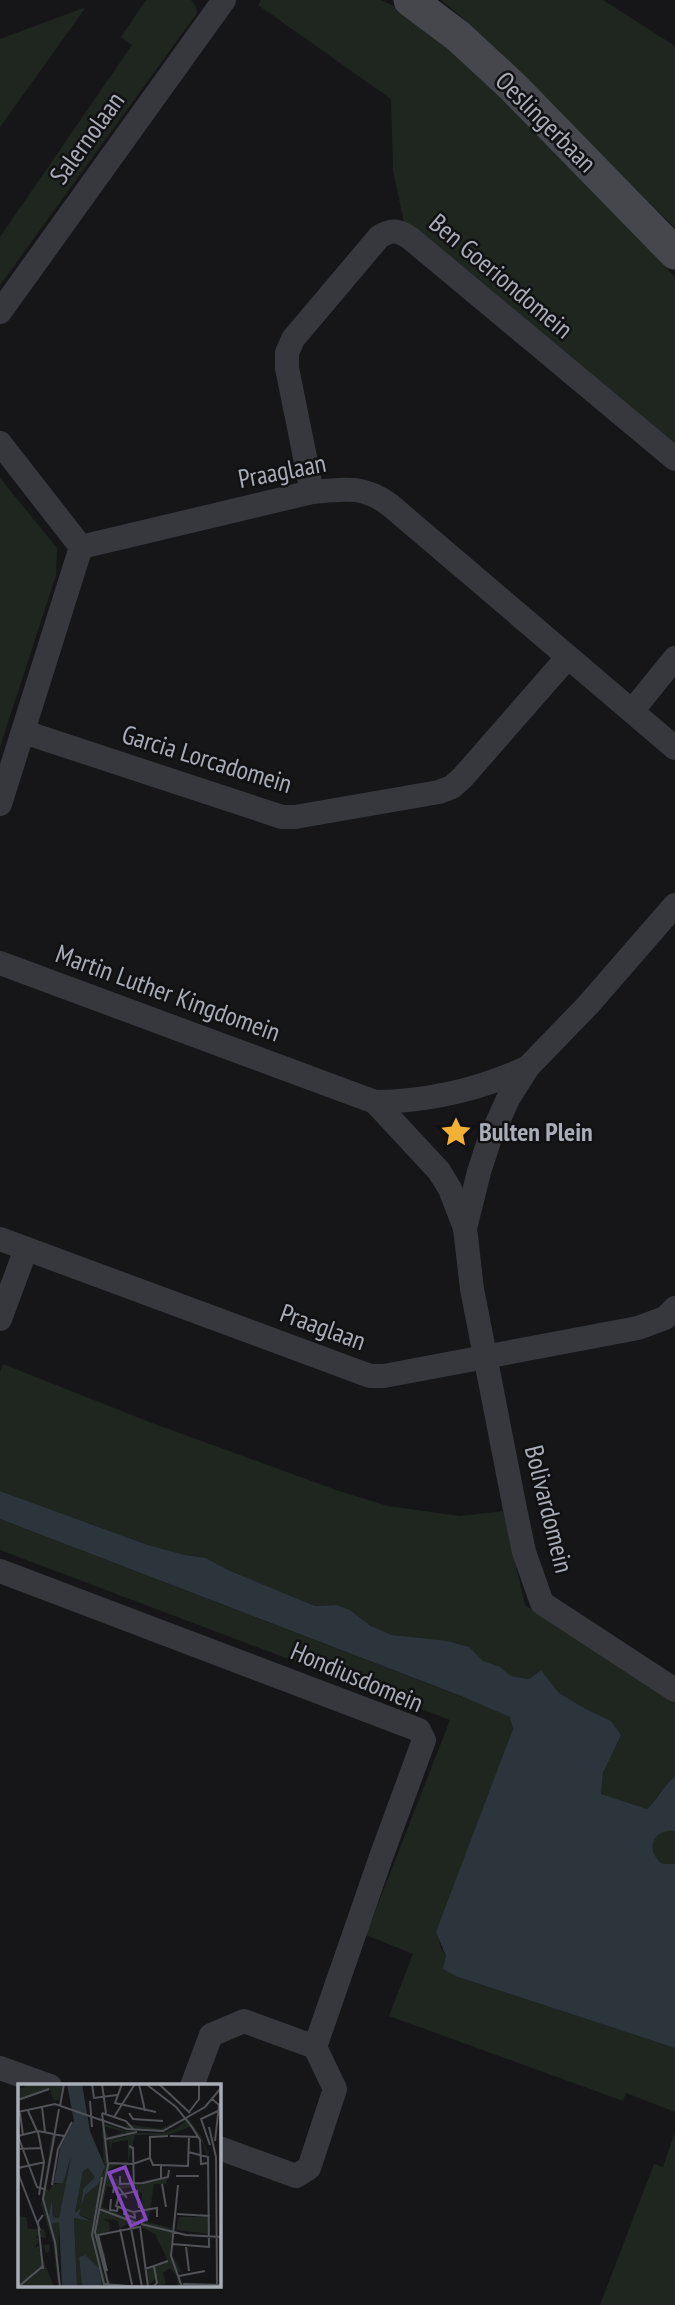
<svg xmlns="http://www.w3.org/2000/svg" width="675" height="2305" font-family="'PT Sans Narrow',sans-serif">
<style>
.green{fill:#1e261f}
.water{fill:#2c353c}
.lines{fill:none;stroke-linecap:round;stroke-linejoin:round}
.street{stroke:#37383d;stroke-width:24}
.secondary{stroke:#45474d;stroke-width:33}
.labels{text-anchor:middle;stroke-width:5;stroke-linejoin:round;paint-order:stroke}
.street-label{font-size:26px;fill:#a8adb8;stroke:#111113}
.poi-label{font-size:26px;font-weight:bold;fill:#a8adb8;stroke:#111113;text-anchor:start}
.inset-road{fill:none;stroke:#505258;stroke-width:2}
.view{fill:#8446be;fill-opacity:0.15;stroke:#8446be;stroke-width:3.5}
.inset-edge{fill:none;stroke:#a8adb8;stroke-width:3.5}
</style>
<rect width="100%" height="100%" fill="#161618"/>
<g class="green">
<polygon points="146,0 191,0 196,7 197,13 0,285 0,237 132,45 121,37"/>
<polygon points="261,0 381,0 394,6 486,79 675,277 675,451 405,228 393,170 391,99 258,5"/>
<polygon points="441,0 603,0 675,46 675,228 463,18"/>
<polygon points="86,7 0,127 0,39"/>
<polygon points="0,478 57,548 56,575 0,747"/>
<path d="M 3,1364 L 152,1423 L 339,1491 L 388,1506 L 460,1516 L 503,1511 L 525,1605 L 675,1703 L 675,1777 C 664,1784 657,1799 647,1809 L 601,1794 L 603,1773 L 621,1735 L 611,1721 L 586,1709 L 559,1693 L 541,1670 L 529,1679 L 511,1676 L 500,1667 L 513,1729 L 439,1938 L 440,1946 L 458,1977 L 675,2048 L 675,2112 L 626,2093 L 623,2101 L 389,2016 L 413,1954 L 366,1935 L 450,1720 L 0,1550 L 0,1519 L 465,1698 L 412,1639 L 392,1635 L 371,1626 L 350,1610 L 337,1605 L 315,1606 L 228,1570 L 206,1558 L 185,1555 L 145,1544 L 0,1491 L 0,1372 Z"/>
<path d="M 666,1830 L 675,1831 L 675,1864 L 663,1864 C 648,1853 649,1837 666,1830 Z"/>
<polygon points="675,2132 675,2305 600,2305 654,2164 663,2167"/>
</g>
<path class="water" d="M 0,1491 L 145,1544 L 185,1555 L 206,1558 L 228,1570 L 315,1606 L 337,1605 L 350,1610 L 371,1626 L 392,1635 L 447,1641 L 469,1647 L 483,1661 L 500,1667 L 511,1676 L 529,1679 L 541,1670 L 559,1693 L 586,1709 L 611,1721 L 621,1735 L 603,1773 L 601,1794 L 647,1809 C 658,1799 664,1784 675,1777 L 675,1831 C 653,1828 644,1851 663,1864 L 675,1864 L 675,2048 L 458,1977 L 443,1969 L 446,1956 L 436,1932 L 513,1729 L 510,1717 L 466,1698 L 0,1519 Z"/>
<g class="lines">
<g class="street">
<polyline points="0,312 224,0"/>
<polyline points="0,443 81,547"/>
<path d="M 312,492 L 287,368 L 287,353 L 293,339 L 379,237 C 391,229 398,230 410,238 L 675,459"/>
<path d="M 81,547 L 312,492 C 344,489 363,485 390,505 L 675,748"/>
<polyline points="632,711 675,658"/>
<polyline points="24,732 282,817 295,817 439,792 452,787 463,777 567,658"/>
<polyline points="0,804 81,547"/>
<path d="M 0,963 L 375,1102 C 429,1101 479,1090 528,1067"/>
<polyline points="375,1102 439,1171 450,1189 465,1228 472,1289 515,1509 524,1552 542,1603 675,1690"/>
<polyline points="465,1228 479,1172 489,1141 508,1099 528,1067 588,1005 675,905"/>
<polyline points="0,1239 370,1376 384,1376 638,1328 665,1318 675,1308"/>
<polyline points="0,1319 26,1249"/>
<polyline points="0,1571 419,1730 424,1740 381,1857 315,2047"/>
<polyline points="0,2068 50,2086"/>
<polyline points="192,2086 211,2035 244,2021 315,2047 335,2089 309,2168 296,2176 219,2148"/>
</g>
<polyline class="secondary" points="410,0 458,36 513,87 675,253"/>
</g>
<defs>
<symbol id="sight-bare" viewBox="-9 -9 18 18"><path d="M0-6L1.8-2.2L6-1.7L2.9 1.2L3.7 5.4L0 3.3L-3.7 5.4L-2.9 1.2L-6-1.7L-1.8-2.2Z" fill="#f2b134" stroke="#111113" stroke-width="2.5" paint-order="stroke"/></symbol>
</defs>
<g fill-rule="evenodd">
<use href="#sight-bare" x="434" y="1110" width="44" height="44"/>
</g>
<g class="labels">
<g class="street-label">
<text transform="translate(546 122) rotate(45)" y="9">Oeslingerbaan</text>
<text transform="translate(87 138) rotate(-54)" y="9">Salernolaan</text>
<text transform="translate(501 276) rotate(40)" y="9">Ben Goeriondomein</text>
<text transform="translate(282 471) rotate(-11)" y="9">Praaglaan</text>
<text transform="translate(207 759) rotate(17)" y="9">Garcia Lorcadomein</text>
<text transform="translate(168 993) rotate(20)" y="9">Martin Luther Kingdomein</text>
<text transform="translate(323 1327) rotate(20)" y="9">Praaglaan</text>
<text transform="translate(549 1509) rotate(76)" y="9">Bolivardomein</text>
<text transform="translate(357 1677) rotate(23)" y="9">Hondiusdomein</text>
</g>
<g class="poi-label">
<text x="479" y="1141">Bulten Plein</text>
</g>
</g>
<g transform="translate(18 2084)">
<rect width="203" height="203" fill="#161618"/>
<path d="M 7,0 L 45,0 L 41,16 L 35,16 L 32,6 L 0,15 L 0,3 L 6,4 ZM 169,33 L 183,52 L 189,67 L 191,77 L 185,60 L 172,39 L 179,52 L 172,43 L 150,51 L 117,51 L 110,79 L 102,77 L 110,78 L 110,56 L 94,59 L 92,69 L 91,55 L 108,53 L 106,46 L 119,48 L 109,52 L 120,49 L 145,49 L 159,44 L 169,36 L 144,47 L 107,44 L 110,40 L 142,45 ZM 84,39 L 105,46 L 106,48 L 105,51 L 96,53 L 91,53 L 105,48 L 85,42 L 90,52 L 89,79 L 102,80 L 93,84 L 93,93 L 116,102 L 103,106 L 89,102 L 84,123 L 122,138 L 120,143 L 109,140 L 102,145 L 99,136 L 85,135 L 91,138 L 92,147 L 79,153 L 87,170 L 90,196 L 95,199 L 90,198 L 77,153 L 89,203 L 84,203 L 78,183 L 66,171 L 61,173 L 64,203 L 59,203 L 56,134 L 74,136 L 61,131 L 68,109 L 86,88 ZM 39,48 L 28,102 L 31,108 L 34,101 L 45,98 L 53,73 L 41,134 L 35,133 L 34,115 L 30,135 L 41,138 L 40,203 L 35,159 L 23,120 L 34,50 ZM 70,84 L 77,93 L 65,105 L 63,124 L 57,129 L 65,87 ZM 150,94 L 148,100 L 136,100 L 130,138 L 153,144 L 156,134 L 152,167 L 164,189 L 157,186 L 164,203 L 159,203 L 160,194 L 152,184 L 145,189 L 148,200 L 140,202 L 139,193 L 131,201 L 129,185 L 150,177 L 137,150 L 123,143 L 124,109 L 117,106 L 116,101 ZM 0,132 L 8,133 L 10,145 L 26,145 L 28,154 L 17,152 L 22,156 L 17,163 L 31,160 L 32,167 L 28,169 L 26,162 L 21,165 L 36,203 L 0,203 ZM 161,133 L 190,133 L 191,150 L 158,146 Z" fill="#1e261f"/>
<path d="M 49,0 L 64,0 L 72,47 L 87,83 L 80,100 L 67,111 L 61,131 L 73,137 L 56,134 L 59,203 L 44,203 L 41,138 L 32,140 L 30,135 L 34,115 L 35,133 L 41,134 L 53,73 L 45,99 L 36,99 L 42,64 L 56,37 ZM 70,84 L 77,93 L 65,105 L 63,124 L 57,129 L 65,87 ZM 67,171 L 81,184 L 84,203 L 64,203 L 61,173 Z" fill="#2c353c" fill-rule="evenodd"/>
<path class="inset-road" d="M 74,0 L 76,14 L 99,11M 84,0 L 88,29M 104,0 L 97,19 L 138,28M 121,0 L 127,27M 128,0 L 158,23 L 174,43 L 182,56 L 183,80 L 190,79M 141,0 L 172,29M 193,14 L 201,21 L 197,57M 0,16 L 31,5M 72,17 L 74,43M 42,22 L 46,0M 24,23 L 27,48M 41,25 L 25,115 L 37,158 L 42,203M 10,27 L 19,47M 0,28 L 37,20 L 109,45 L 145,47 L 187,23 L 203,4M 171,28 L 181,15 L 181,0M 2,29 L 5,51M 84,29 L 90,81 L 77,148 L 91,203M 84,29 L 108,37 L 116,46M 111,29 L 115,35 L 145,37M 96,33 L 117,0M 191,43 L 198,73 L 199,203M 20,47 L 0,52 L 19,103 L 26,105M 20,47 L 46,52M 20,48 L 26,78 L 21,111M 152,52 L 181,53M 88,55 L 119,48M 192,61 L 183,35 L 200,27M 111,62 L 115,64 L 116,107M 0,65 L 24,64M 90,79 L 115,80 L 132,74M 143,81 L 170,82 L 171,52M 0,84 L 27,78M 0,89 L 22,146M 102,92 L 102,100 L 125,99 L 150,93 L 151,86M 158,92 L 181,92M 84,93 L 74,151 L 86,200 L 123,203M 143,95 L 143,81 L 135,81 L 132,74 L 132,53 L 150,52M 144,100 L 148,123M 34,101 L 40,65 L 54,38M 160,101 L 153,172 L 164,203M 95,109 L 96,103 L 101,104 L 109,114M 93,115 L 92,126 L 99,127 L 100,123M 121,124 L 119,107 L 101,111 L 98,122 L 115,128 L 139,124 L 139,133M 81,125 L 121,140M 107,125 L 106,130 L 117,134 L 116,127M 159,130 L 192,132M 25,131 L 20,138 L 25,185M 123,140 L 168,151 L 203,153M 122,142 L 130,203M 113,144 L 124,203M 102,145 L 114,201M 154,160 L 191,163 L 190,73 L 170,68M 168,163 L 171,187M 127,185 L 150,177M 89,187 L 80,151 L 121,143M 161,192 L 187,187M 165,200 L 203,201M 0,203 L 25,182M 135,203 L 139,199 L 136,183"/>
<path class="view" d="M 107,83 L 128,135 L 113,142 L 91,89 Z"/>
<rect width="203" height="203" class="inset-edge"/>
</g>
</svg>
